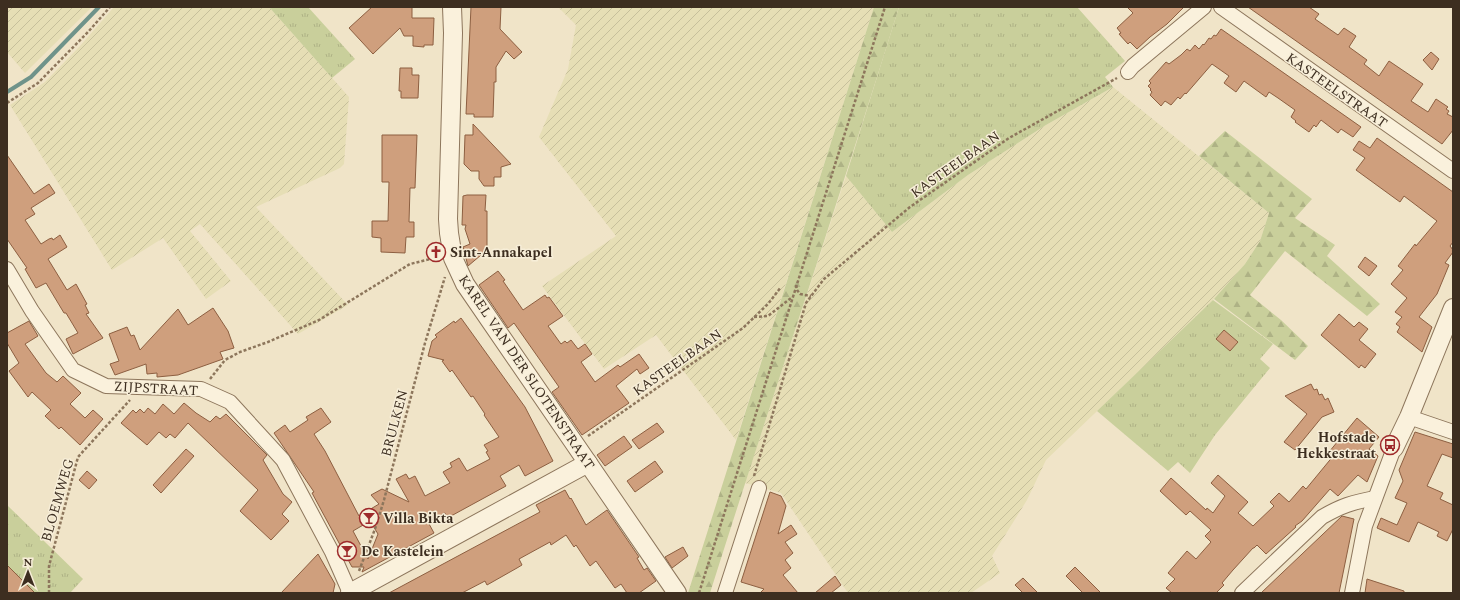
<svg xmlns="http://www.w3.org/2000/svg" width="1460" height="600" font-family="Spectral,serif">
<style>
.farmland{fill:url(#farmland-furrows)}
.grass{fill:url(#grass-tufts)}
.forest{fill:url(#forest-firs)}
.lines{fill:none;stroke-linecap:round;stroke-linejoin:round}
.stream{stroke:#6f938a;stroke-width:4}
.building{fill:#cf9f7d;stroke:#8d5f41;fill-rule:evenodd}
.minor-casing{stroke:#8d765c;stroke-width:16}
.tertiary-casing{stroke:#8d765c;stroke-width:20}
.path{stroke:#8d765c;stroke-width:2.5;stroke-dasharray:3 2;stroke-linecap:butt}
.minor{stroke:#faf1dc;stroke-width:14}
.tertiary{stroke:#faf1dc;stroke-width:18}
.labels{text-anchor:middle;stroke-width:3;stroke-linejoin:round;paint-order:stroke}
.street-label{font-size:14px;fill:#3d2e20;stroke:#f7eed8}
.poi-label{font-size:14px;font-weight:bold;fill:#3d2e20;stroke:#f7eed8;text-anchor:start}
</style>
<defs>
<pattern id="farmland-furrows" width="10" height="10" patternUnits="userSpaceOnUse"><rect width="10" height="10" fill="#e6deb5"/><path d="M-1 1l2-2M0 10L10 0M9 11l2-2" fill="none" stroke="#c6bf9b"/></pattern>
<pattern id="grass-tufts" width="24" height="20" patternUnits="userSpaceOnUse"><rect width="24" height="20" fill="#c9cf9b"/><path d="M3 7l-1-3M5 7V3M7 7l1-3M15 17l-1-3M17 17v-4M19 17l1-3" fill="none" stroke="#aeb285"/></pattern>
<pattern id="forest-firs" width="22" height="20" patternUnits="userSpaceOnUse"><rect width="22" height="20" fill="#c9cf9b"/><path d="M5 1l3.5 6h-7zM16 11l3.5 6h-7z" fill="#aeb285"/></pattern>
</defs>
<rect width="100%" height="100%" fill="#f0e4c8"/>
<g class="farmland">
<polygon points="7,7 92,7 25,73 7,52"/>
<polygon points="114,7 269,7 349,97 344,164 340,168 256,207 348,305 298,334 200,224 190,231 231,281 206,299 163,238 112,270 10,105 45,82 80,46"/>
<polygon points="558,7 874,7 736,440 656,335 604,369 542,286 616,236 539,137 568,69 576,25"/>
<polygon points="1113,87 1269,213 1260,241 1245,264 1214,299 1046,460 1027,500 992,556 1000,573 971,593 848,593 781,493 745,483 846,176 892,232 968,175 1046,125"/>
</g>
<g class="grass">
<polygon points="269,7 308,7 355,59 332,78"/>
<polygon points="899,7 1077,7 1125,61 1105,77 1113,87 1046,125 968,175 892,232 846,176"/>
<polygon points="1213,300 1273,344 1260,359 1270,368 1215,435 1190,473 1178,462 1168,471 1097,411"/>
<polygon points="7,505 83,579 70,593 31,593 7,569"/>
</g>
<g class="forest">
<path d="M 874,7 L 899,7 C 838,203 772,397 710,593 L 688,593 Z"/>
<polygon points="1225,131 1312,199 1295,218 1335,245 1327,256 1380,304 1367,316 1285,251 1250,295 1281,320 1308,346 1295,360 1214,299 1245,264 1260,241 1269,213 1199,156"/>
</g>
<g class="lines">
<polyline class="stream" points="7,92 31,77 99,7"/>
</g>
<g class="building">
<polygon points="372,7 412,7 412,18 434,18 433,45 424,45 424,47 413,46 413,36 404,36 400,28 373,54 349,28"/>
<polygon points="471,7 501,7 500,29 522,52 514,59 506,51 496,67 496,82 494,82 494,87 493,117 474,117 474,114 466,114"/>
<polygon points="1127,7 1184,7 1167,24 1150,37 1137,49 1130,42 1128,44 1119,34 1121,33 1117,28 1133,13"/>
<polygon points="1248,7 1309,7 1319,14 1315,19 1338,35 1344,28 1356,36 1349,47 1367,60 1364,64 1379,76 1389,61 1423,84 1411,101 1428,112 1436,99 1448,107 1446,109 1449,111 1447,114 1453,117 1453,130 1442,144"/>
<polygon points="1221,29 1361,127 1353,137 1341,129 1338,133 1321,120 1316,127 1314,125 1309,132 1295,122 1296,121 1291,117 1295,110 1278,98 1269,92 1266,97 1244,81 1236,92 1224,83 1229,76 1212,64 1186,94 1185,93 1180,99 1178,97 1171,105 1165,101 1161,106 1150,95 1152,92 1150,90 1151,89 1148,86 1151,83 1149,81 1166,62 1169,64 1181,55 1187,49 1190,51 1195,45 1199,49 1203,44 1204,45 1209,38 1211,39 1214,35 1216,36"/>
<polygon points="1431,52 1439,59 1432,70 1423,60"/>
<polygon points="400,68 412,68 412,75 419,75 418,98 401,98 401,91 399,91"/>
<polygon points="473,124 511,164 501,167 501,177 494,177 494,186 484,186 479,179 479,171 471,171 464,164 465,135 473,135"/>
<polygon points="382,135 417,135 415,188 410,188 409,222 414,222 414,237 406,237 405,253 381,252 381,238 372,237 372,221 388,221 389,182 382,182"/>
<polygon points="1377,138 1453,192 1453,242 1450,246 1453,250 1453,252 1445,263 1449,265 1437,294 1419,317 1432,327 1422,352 1397,332 1400,327 1396,324 1402,317 1395,312 1407,298 1391,284 1403,270 1398,266 1415,244 1416,246 1437,221 1404,196 1400,202 1356,170 1365,158 1353,150 1359,141 1370,148"/>
<polygon points="7,155 34,194 49,184 55,193 31,208 35,214 25,220 41,244 49,239 52,238 53,240 60,235 67,247 48,259 67,290 76,284 87,304 85,305 89,313 86,314 103,338 73,354 66,339 78,333 66,313 64,313 46,283 36,288 25,269 27,268 7,239"/>
<polygon points="467,195 486,195 485,211 487,211 487,250 468,266 463,247 470,244 465,229 466,225 462,225 463,196"/>
<polygon points="1365,257 1377,266 1369,276 1358,267"/>
<polygon points="498,271 505,280 503,281 523,310 545,295 547,298 549,297 563,316 548,326 561,344 565,341 567,343 571,340 578,349 585,344 592,354 581,362 595,382 618,365 620,367 639,354 649,368 640,374 637,369 616,386 629,403 582,435 552,392 559,387 514,323 508,328 479,285"/>
<polygon points="213,308 228,331 234,348 220,352 223,359 178,375 157,377 157,373 147,374 146,364 115,375 110,364 119,361 109,334 127,327 131,336 134,335 140,350 178,309 188,325"/>
<polygon points="1339,314 1354,327 1359,322 1368,329 1359,340 1376,354 1365,368 1361,365 1359,368 1321,335"/>
<path d="M 461,318 L 525,407 L 553,461 L 525,476 L 519,465 L 500,476 L 506,486 L 451,516 L 447,517 L 445,513 L 428,522 L 434,533 L 362,572 L 364,567 L 352,567 L 312,493 L 314,492 L 274,433 L 285,425 L 290,432 L 308,420 L 306,417 L 321,408 L 331,422 L 314,434 L 325,451 L 359,516 L 379,504 L 371,495 L 382,489 L 409,502 L 396,479 L 406,474 L 409,479 L 415,476 L 425,496 L 450,483 L 443,472 L 452,467 L 450,463 L 459,458 L 467,471 L 490,459 L 486,452 L 488,451 L 484,445 L 499,437 L 484,415 L 485,414 L 473,396 L 471,397 L 452,370 L 450,372 L 442,361 L 444,360 L 428,356 L 432,341 L 437,337 L 435,335 L 454,321 L 455,323 ZM 370,521 L 378,534 L 368,559 L 353,531 Z"/>
<polygon points="29,321 38,336 25,344 46,373 57,382 63,376 81,393 70,404 85,418 93,410 103,419 80,445 61,427 59,429 45,416 51,410 32,392 28,397 9,371 19,363 7,343 7,333"/>
<polygon points="1224,330 1238,342 1230,351 1216,339"/>
<polygon points="1311,384 1314,390 1317,389 1319,395 1322,394 1325,400 1328,398 1334,412 1322,417 1295,450 1284,442 1307,414 1285,396"/>
<polygon points="184,403 196,413 210,422 216,416 220,419 226,414 267,455 263,460 283,494 292,502 282,514 289,521 271,540 240,511 258,490 188,423 175,438 170,434 166,438 159,432 147,445 121,423 133,410 136,413 140,409 144,413 148,408 155,414 163,404 174,414"/>
<polygon points="1357,418 1379,437 1369,449 1378,456 1367,482 1358,475 1338,496 1330,489 1302,521 1295,526 1296,527 1266,554 1257,545 1254,548 1253,548 1233,570 1222,583 1224,585 1216,593 1172,593 1166,588 1175,579 1168,573 1187,551 1196,559 1211,542 1205,536 1211,530 1190,511 1186,515 1160,491 1171,478 1206,510 1207,508 1213,513 1225,496 1211,483 1218,475 1248,502 1238,513 1253,526 1274,506 1270,502 1279,493 1289,502 1303,486 1306,489 1334,455 1329,452"/>
<polygon points="657,423 664,432 639,449 632,440"/>
<polygon points="1415,432 1453,444 1453,458 1442,454 1427,486 1443,493 1440,499 1453,505 1453,529 1447,541 1437,536 1439,532 1418,522 1409,542 1377,528 1381,518 1397,525 1407,503 1395,498 1403,481 1399,470"/>
<polygon points="624,436 632,447 605,466 597,455"/>
<polygon points="186,449 194,456 161,493 153,485"/>
<polygon points="655,461 663,472 635,492 627,481"/>
<polygon points="87,471 97,480 89,489 79,480"/>
<polygon points="565,490 570,499 571,498 586,525 607,510 639,557 637,558 644,570 647,568 656,581 639,593 627,593 621,584 615,588 596,561 590,566 576,545 574,547 566,535 551,545 550,542 519,559 522,565 517,568 487,585 485,581 462,593 389,593 540,512 536,505"/>
<polygon points="770,492 781,496 786,506 778,534 791,525 797,534 785,542 793,553 785,560 791,568 783,575 798,593 760,593 764,589 741,582"/>
<polygon points="1342,516 1354,519 1339,593 1261,593"/>
<polygon points="683,547 688,556 672,568 665,557"/>
<polygon points="318,554 335,584 333,593 281,593"/>
<polygon points="7,565 35,593 7,593"/>
<polygon points="1075,567 1101,593 1083,593 1066,576"/>
<polygon points="835,576 841,585 831,593 815,593"/>
<polygon points="1023,578 1038,593 1023,593 1015,585"/>
<polygon points="1367,579 1404,591 1404,593 1365,593"/>
</g>
<g class="lines">
<defs>
<g id="minor">
<polyline points="1221,7 1453,171"/>
<polyline points="1128,72 1133,66 1204,7"/>
<polyline points="7,269 32,311 73,370 106,386 201,389 230,402 283,460 332,552 350,593"/>
<polyline points="1409,417 1453,432"/>
<polyline points="725,593 759,488"/>
<path d="M 1242,593 L 1322,517 C 1341,506 1353,502 1375,498"/>
<polyline points="1352,593 1365,526 1394,448"/>
</g>
<g id="tertiary">
<polyline points="452,7 453,33 448,219 449,233 453,258 465,284 677,593"/>
<polyline points="1394,448 1409,417 1453,308"/>
<polyline points="350,593 588,463"/>
</g>
</defs>
<use href="#minor" class="minor-casing"/>
<use href="#tertiary" class="tertiary-casing"/>
<g class="path">
<polyline points="7,103 38,83 88,32 110,7"/>
<polyline points="796,285 797,290 800,294 811,296"/>
<polyline points="754,317 768,316 791,298"/>
<polyline points="210,379 225,360 240,352 268,342 319,320 410,264 439,257"/>
<polyline points="588,436 743,328 768,304 781,287"/>
<polyline points="754,476 806,303 824,279 910,207 1009,138 1117,78"/>
<polyline points="359,571 375,529 384,500 425,343 445,277"/>
<polyline points="49,593 49,566 78,457 130,400"/>
<polyline points="699,593 885,7"/>
</g>
<use href="#minor" class="minor"/>
<use href="#tertiary" class="tertiary"/>
</g>
<defs>
<symbol id="church-ring" viewBox="-11 -11 22 22"><circle r="9.5" fill="#f7eed8" stroke="#9e2a2b" stroke-width="1.5"/><path d="M-1.2-6h2.4v3.5h3.3v2.4h-3.3V6h-2.4V-.1h-3.3v-2.4h3.3Z" fill="#9e2a2b"/></symbol>
<symbol id="bus-ring" viewBox="-11 -11 22 22"><circle r="9.5" fill="#f7eed8" stroke="#9e2a2b" stroke-width="1.5"/><path d="M-5-6H5V4H4V6H2V4H-2V6H-4V4H-5ZM-3.5-4V0h7V-4ZM-3.5 1.2v1.5H-2V1.2ZM2 1.2v1.5H3.5V1.2Z" fill="#9e2a2b"/></symbol>
<symbol id="bar-ring" viewBox="-11 -11 22 22"><circle r="9.5" fill="#f7eed8" stroke="#9e2a2b" stroke-width="1.5"/><path d="M-6-5H6L.8 .8V4.5H3.5V6h-7V4.5H-.8V.8Z" fill="#9e2a2b"/></symbol>
</defs>
<g fill-rule="evenodd">
<use href="#church-ring" x="425" y="241" width="22" height="22"/>
<use href="#bus-ring" x="1379" y="434" width="22" height="22"/>
<use href="#bar-ring" x="358" y="507" width="22" height="22"/>
<use href="#bar-ring" x="336" y="540" width="22" height="22"/>
</g>
<g class="labels">
<g class="street-label">
<text transform="translate(1337 90) rotate(35)" y="5">KASTEELSTRAAT</text>
<text transform="translate(955 164) rotate(-35)" y="5">KASTEELBAAN</text>
<text transform="translate(677 362) rotate(-35)" y="5">KASTEELBAAN</text>
<text transform="translate(527 372) rotate(56)" y="5">KAREL VAN DER SLOTENSTRAAT</text>
<text transform="translate(156 388) rotate(3)" y="5">ZIJPSTRAAT</text>
<text transform="translate(394 423) rotate(-75)" y="5">BRULKEN</text>
<text transform="translate(57 500) rotate(-74)" y="5">BLOEMWEG</text>
</g>
<g class="poi-label">
<text x="450" y="257">Sint-Annakapel</text>
<text x="1376" y="442" text-anchor="end">Hofstade<tspan x="1376" dy="16">Hekkestraat</tspan></text>
<text x="383" y="523">Villa Bikta</text>
<text x="361" y="556">De Kastelein</text>
</g>
</g>
<rect width="1460" height="600" fill="none" stroke="#3d2e20" stroke-width="16"/>
<g transform="translate(28 572)" stroke="#f7eed8" stroke-width="3" paint-order="stroke">
<path d="M0-3L7 15L0 10L-7 15Z" fill="#3d2e20"/>
<text y="-6" font-size="11" font-weight="bold" text-anchor="middle" fill="#3d2e20">N</text>
</g>
</svg>
